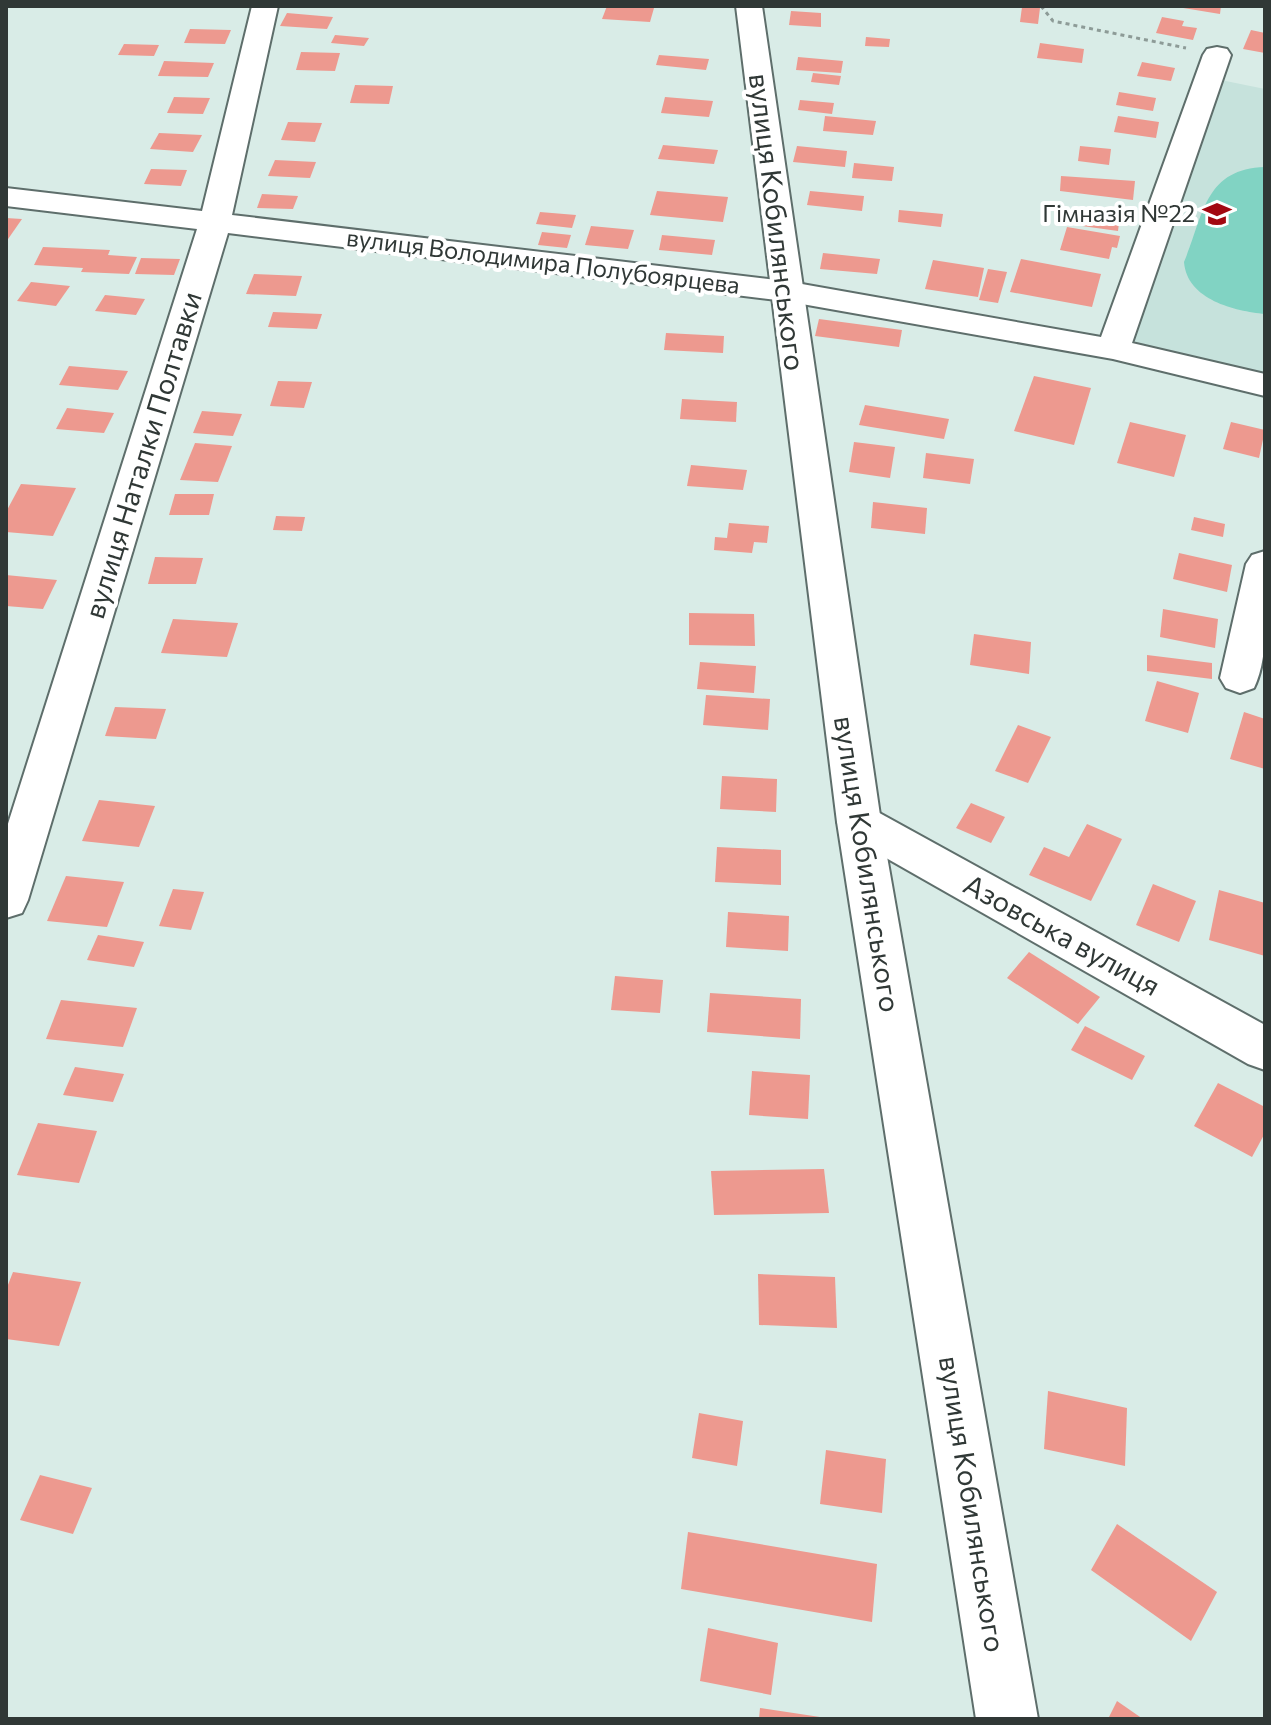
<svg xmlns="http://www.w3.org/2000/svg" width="1271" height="1725" font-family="Commissioner,sans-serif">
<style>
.built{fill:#c6e2dc}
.green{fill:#81d3c3}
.building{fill:#ed998f}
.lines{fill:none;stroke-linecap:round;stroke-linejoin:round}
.street-casing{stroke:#5e6e6b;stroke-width:4}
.secondary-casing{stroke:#5e6e6b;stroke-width:4}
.path{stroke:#8d9b97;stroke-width:3;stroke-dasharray:4 4;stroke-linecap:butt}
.street{fill:#fff;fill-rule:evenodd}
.secondary{fill:#fff;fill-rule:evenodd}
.labels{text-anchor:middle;stroke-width:8;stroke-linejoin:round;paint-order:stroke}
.far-poi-label{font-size:24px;fill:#303836;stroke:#fff;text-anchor:end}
.far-street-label{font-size:24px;fill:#303836;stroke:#fff}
.street-label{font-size:28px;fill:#303836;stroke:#fff}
</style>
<rect width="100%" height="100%" fill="#d9ece7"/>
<polygon class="built" points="1216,79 1265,89 1265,375 1125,340"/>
<path class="green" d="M 1265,167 L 1265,314 C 1235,311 1187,300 1184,262 C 1204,215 1204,169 1265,167 Z"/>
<g class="building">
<polygon points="607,6 626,6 654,8 650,22 602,19"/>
<polygon points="1171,6 1221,6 1220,14"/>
<polygon points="1022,7 1040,8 1038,24 1020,22"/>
<polygon points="791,11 821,13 821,27 789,25"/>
<polygon points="287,13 333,17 327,29 280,26"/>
<polygon points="1162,17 1184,21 1182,26 1197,28 1193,40 1156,33"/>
<polygon points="190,29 231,30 225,44 184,43"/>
<polygon points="1251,30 1265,33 1265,53 1243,49"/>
<polygon points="335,35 369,38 364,46 331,43"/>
<polygon points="866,37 890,39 889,47 865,46"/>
<polygon points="1040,43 1084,49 1082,63 1037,58"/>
<polygon points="124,44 159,45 154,56 118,55"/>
<polygon points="301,52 340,53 335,71 296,70"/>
<polygon points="659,55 709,59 706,70 656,65"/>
<polygon points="798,57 843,61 841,73 796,70"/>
<polygon points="164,61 214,63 208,77 158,76"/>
<polygon points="1142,62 1175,68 1171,81 1137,76"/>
<polygon points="813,73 841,76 839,85 811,82"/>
<polygon points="355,85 393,86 389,104 350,103"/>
<polygon points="1119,92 1156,98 1153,111 1116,105"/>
<polygon points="174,97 210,98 203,114 167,113"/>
<polygon points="665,97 713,101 709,117 661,113"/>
<polygon points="800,100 834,103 832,114 798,110"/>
<polygon points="825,116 876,121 873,135 823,131"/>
<polygon points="1118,116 1159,122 1156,138 1114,132"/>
<polygon points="288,122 322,123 315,142 281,140"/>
<polygon points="159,133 202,135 193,152 150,149"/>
<polygon points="663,145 718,150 714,164 658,159"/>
<polygon points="797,146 847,151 845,167 793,162"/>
<polygon points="1080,146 1111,149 1109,165 1078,161"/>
<polygon points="275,160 316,162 310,178 268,176"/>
<polygon points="854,163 894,167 892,181 852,178"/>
<polygon points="151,169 187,170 181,186 144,184"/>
<polygon points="1061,176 1135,181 1133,200 1060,191"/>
<polygon points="657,191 728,197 723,222 650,215"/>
<polygon points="810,191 864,196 862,211 807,205"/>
<polygon points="262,194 298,196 293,209 257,208"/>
<polygon points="1084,209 1120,214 1118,231 1082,226"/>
<polygon points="899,210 943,214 941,227 898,222"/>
<polygon points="540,212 576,215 572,228 536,224"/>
<polygon points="6,218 22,219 6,242"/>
<polygon points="591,226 634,230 628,249 585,245"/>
<polygon points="1067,227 1120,236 1117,248 1112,247 1109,259 1060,250"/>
<polygon points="542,232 571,235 567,248 538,245"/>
<polygon points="662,235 715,240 712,255 659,250"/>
<polygon points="43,247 110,250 108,255 137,257 129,274 81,272 83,268 34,265"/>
<polygon points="823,253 880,259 877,274 820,269"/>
<polygon points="141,258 180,259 174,275 135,274"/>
<polygon points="1021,259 1101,274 1092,307 1010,292"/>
<polygon points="933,260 984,268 978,297 925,289"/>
<polygon points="988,269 1007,272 998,303 979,300"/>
<polygon points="254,274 302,276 296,296 246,294"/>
<polygon points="31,282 70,286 56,306 17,301"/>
<polygon points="105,295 145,299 136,315 95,311"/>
<polygon points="273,312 322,314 317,329 268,327"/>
<polygon points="819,319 902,330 899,347 815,336"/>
<polygon points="666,333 724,336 723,353 664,350"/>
<polygon points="69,366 128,371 118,390 59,385"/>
<polygon points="1034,376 1091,388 1074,445 1014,431"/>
<polygon points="278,381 312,382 304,408 270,406"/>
<polygon points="682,399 737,402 736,422 680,419"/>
<polygon points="865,405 949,419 944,439 859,425"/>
<polygon points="67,408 114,413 104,433 56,429"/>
<polygon points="202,411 242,414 233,436 193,433"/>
<polygon points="1130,422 1186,435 1174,477 1117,463"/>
<polygon points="1231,422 1265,430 1259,458 1223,449"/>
<polygon points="854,442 895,447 890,478 849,472"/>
<polygon points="195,443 232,446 218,482 180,480"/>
<polygon points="926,453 974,459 970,484 923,478"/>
<polygon points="691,465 747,470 743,490 687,486"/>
<polygon points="21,484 76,488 53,536 6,532 6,512"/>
<polygon points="175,494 214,494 209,515 169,515"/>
<polygon points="873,502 927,508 925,534 871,528"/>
<polygon points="276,516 305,517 302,531 273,530"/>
<polygon points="1194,517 1225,524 1223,537 1191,530"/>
<polygon points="729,523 769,526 767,543 754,542 752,553 714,550 715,537 727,538"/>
<polygon points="1179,553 1232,565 1227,592 1173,579"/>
<polygon points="155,557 203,558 196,584 148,584"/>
<polygon points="6,575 57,580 43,609 6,606"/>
<polygon points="1163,609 1218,619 1215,648 1160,637"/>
<polygon points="689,613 754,614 755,646 689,645"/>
<polygon points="173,619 238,623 227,657 161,653"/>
<polygon points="974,634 1031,642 1029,674 970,665"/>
<polygon points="1147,655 1212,663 1212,679 1147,671"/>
<polygon points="700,662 756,666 754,693 697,689"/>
<polygon points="1157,681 1199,693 1188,733 1145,721"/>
<polygon points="706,695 770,699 768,730 703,725"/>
<polygon points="115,707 166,709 156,739 105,736"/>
<polygon points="1244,712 1265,719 1265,769 1230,759"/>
<polygon points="1018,725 1051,737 1028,783 995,771"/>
<polygon points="722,776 777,779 776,812 720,809"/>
<polygon points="99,800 155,806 139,847 82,841"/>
<polygon points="971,803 1005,817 991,843 956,828"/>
<polygon points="1087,824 1122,839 1091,901 1029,875 1044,847 1069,857"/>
<polygon points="717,847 781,850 781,885 715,882"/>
<polygon points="66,876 124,882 107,927 47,921"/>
<polygon points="1153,884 1196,901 1179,942 1136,925"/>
<polygon points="173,889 204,892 191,930 159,926"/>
<polygon points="1219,890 1265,903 1265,956 1209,940"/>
<polygon points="728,912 789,916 788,951 726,947"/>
<polygon points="98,935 144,942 134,967 87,960"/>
<polygon points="1029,952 1100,997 1078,1024 1007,978"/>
<polygon points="615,976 663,980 660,1013 611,1010"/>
<polygon points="710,993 801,999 800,1039 707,1032"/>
<polygon points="61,1000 137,1008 123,1047 46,1039"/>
<polygon points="1085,1026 1145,1056 1132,1080 1071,1050"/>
<polygon points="75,1067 124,1074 113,1102 63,1095"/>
<polygon points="752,1071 810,1075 808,1119 749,1115"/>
<polygon points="1218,1083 1265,1107 1265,1133 1252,1157 1194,1126"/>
<polygon points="38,1123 97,1131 79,1183 17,1175"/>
<polygon points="824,1169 829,1213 714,1215 711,1171"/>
<polygon points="13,1272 81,1282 59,1346 6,1339 6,1290"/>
<polygon points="758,1274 835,1277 837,1328 759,1325"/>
<polygon points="1048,1391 1127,1408 1125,1466 1044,1449"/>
<polygon points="699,1413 743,1421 737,1466 692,1458"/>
<polygon points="826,1450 886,1459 882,1513 820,1504"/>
<polygon points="40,1475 92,1488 73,1534 20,1520"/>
<polygon points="1117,1524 1217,1592 1191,1641 1091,1570"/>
<polygon points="688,1532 877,1564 872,1622 681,1589"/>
<polygon points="708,1628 778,1643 771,1695 700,1681"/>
<polygon points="1117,1701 1143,1719 1108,1719"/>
<polygon points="760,1708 820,1717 819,1719 759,1719"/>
</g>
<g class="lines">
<defs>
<g id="street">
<polygon points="252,6 278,6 232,215 785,281 1101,337 1203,55 1207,49 1217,47 1227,49 1231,55 1132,343 1265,374 1265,396 1113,359 785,301 228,233 28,900 22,913 6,918 6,830 197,229 6,206 6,188 202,211"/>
<path d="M 1265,551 C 1265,591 1271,654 1254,688 L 1240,693 L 1226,688 L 1220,678 L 1246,564 L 1252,555 Z"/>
<polygon points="859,805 874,810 1265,1025 1265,1070 1248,1064 844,834 837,822 844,810"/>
</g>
<polygon id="secondary" points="736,6 762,6 881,822 1038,1719 976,1719 837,822"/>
</defs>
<use href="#street" class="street-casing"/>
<use href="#secondary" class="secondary-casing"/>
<polyline class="path" points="1041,6 1053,21 1186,48"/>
<use href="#street" class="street"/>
<use href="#secondary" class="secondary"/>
</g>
<defs>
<symbol id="school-bare" viewBox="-9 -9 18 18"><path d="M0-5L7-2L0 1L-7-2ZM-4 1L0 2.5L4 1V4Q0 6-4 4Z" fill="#a20811" stroke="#fff" stroke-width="2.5" paint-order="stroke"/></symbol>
</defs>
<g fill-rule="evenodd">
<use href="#school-bare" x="1197" y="194" width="40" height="40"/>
</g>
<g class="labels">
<g class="far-poi-label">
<text x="1195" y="222">Гімназія №22</text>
</g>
<g class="far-street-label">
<text transform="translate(543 262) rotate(7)" y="8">вулиця Володимира Полубоярцева</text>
</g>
<g class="street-label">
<text transform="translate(777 222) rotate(83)" y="10">вулиця Кобилянського</text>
<text transform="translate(143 455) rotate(-73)" y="10">вулиця Наталки Полтавки</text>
<text transform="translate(867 864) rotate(81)" y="10">вулиця Кобилянського</text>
<text transform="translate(1062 935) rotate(29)" y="10">Азовська вулиця</text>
<text transform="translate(972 1504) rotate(81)" y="10">вулиця Кобилянського</text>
</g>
</g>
<rect width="1271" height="1725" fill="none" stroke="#303836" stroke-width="16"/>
</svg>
